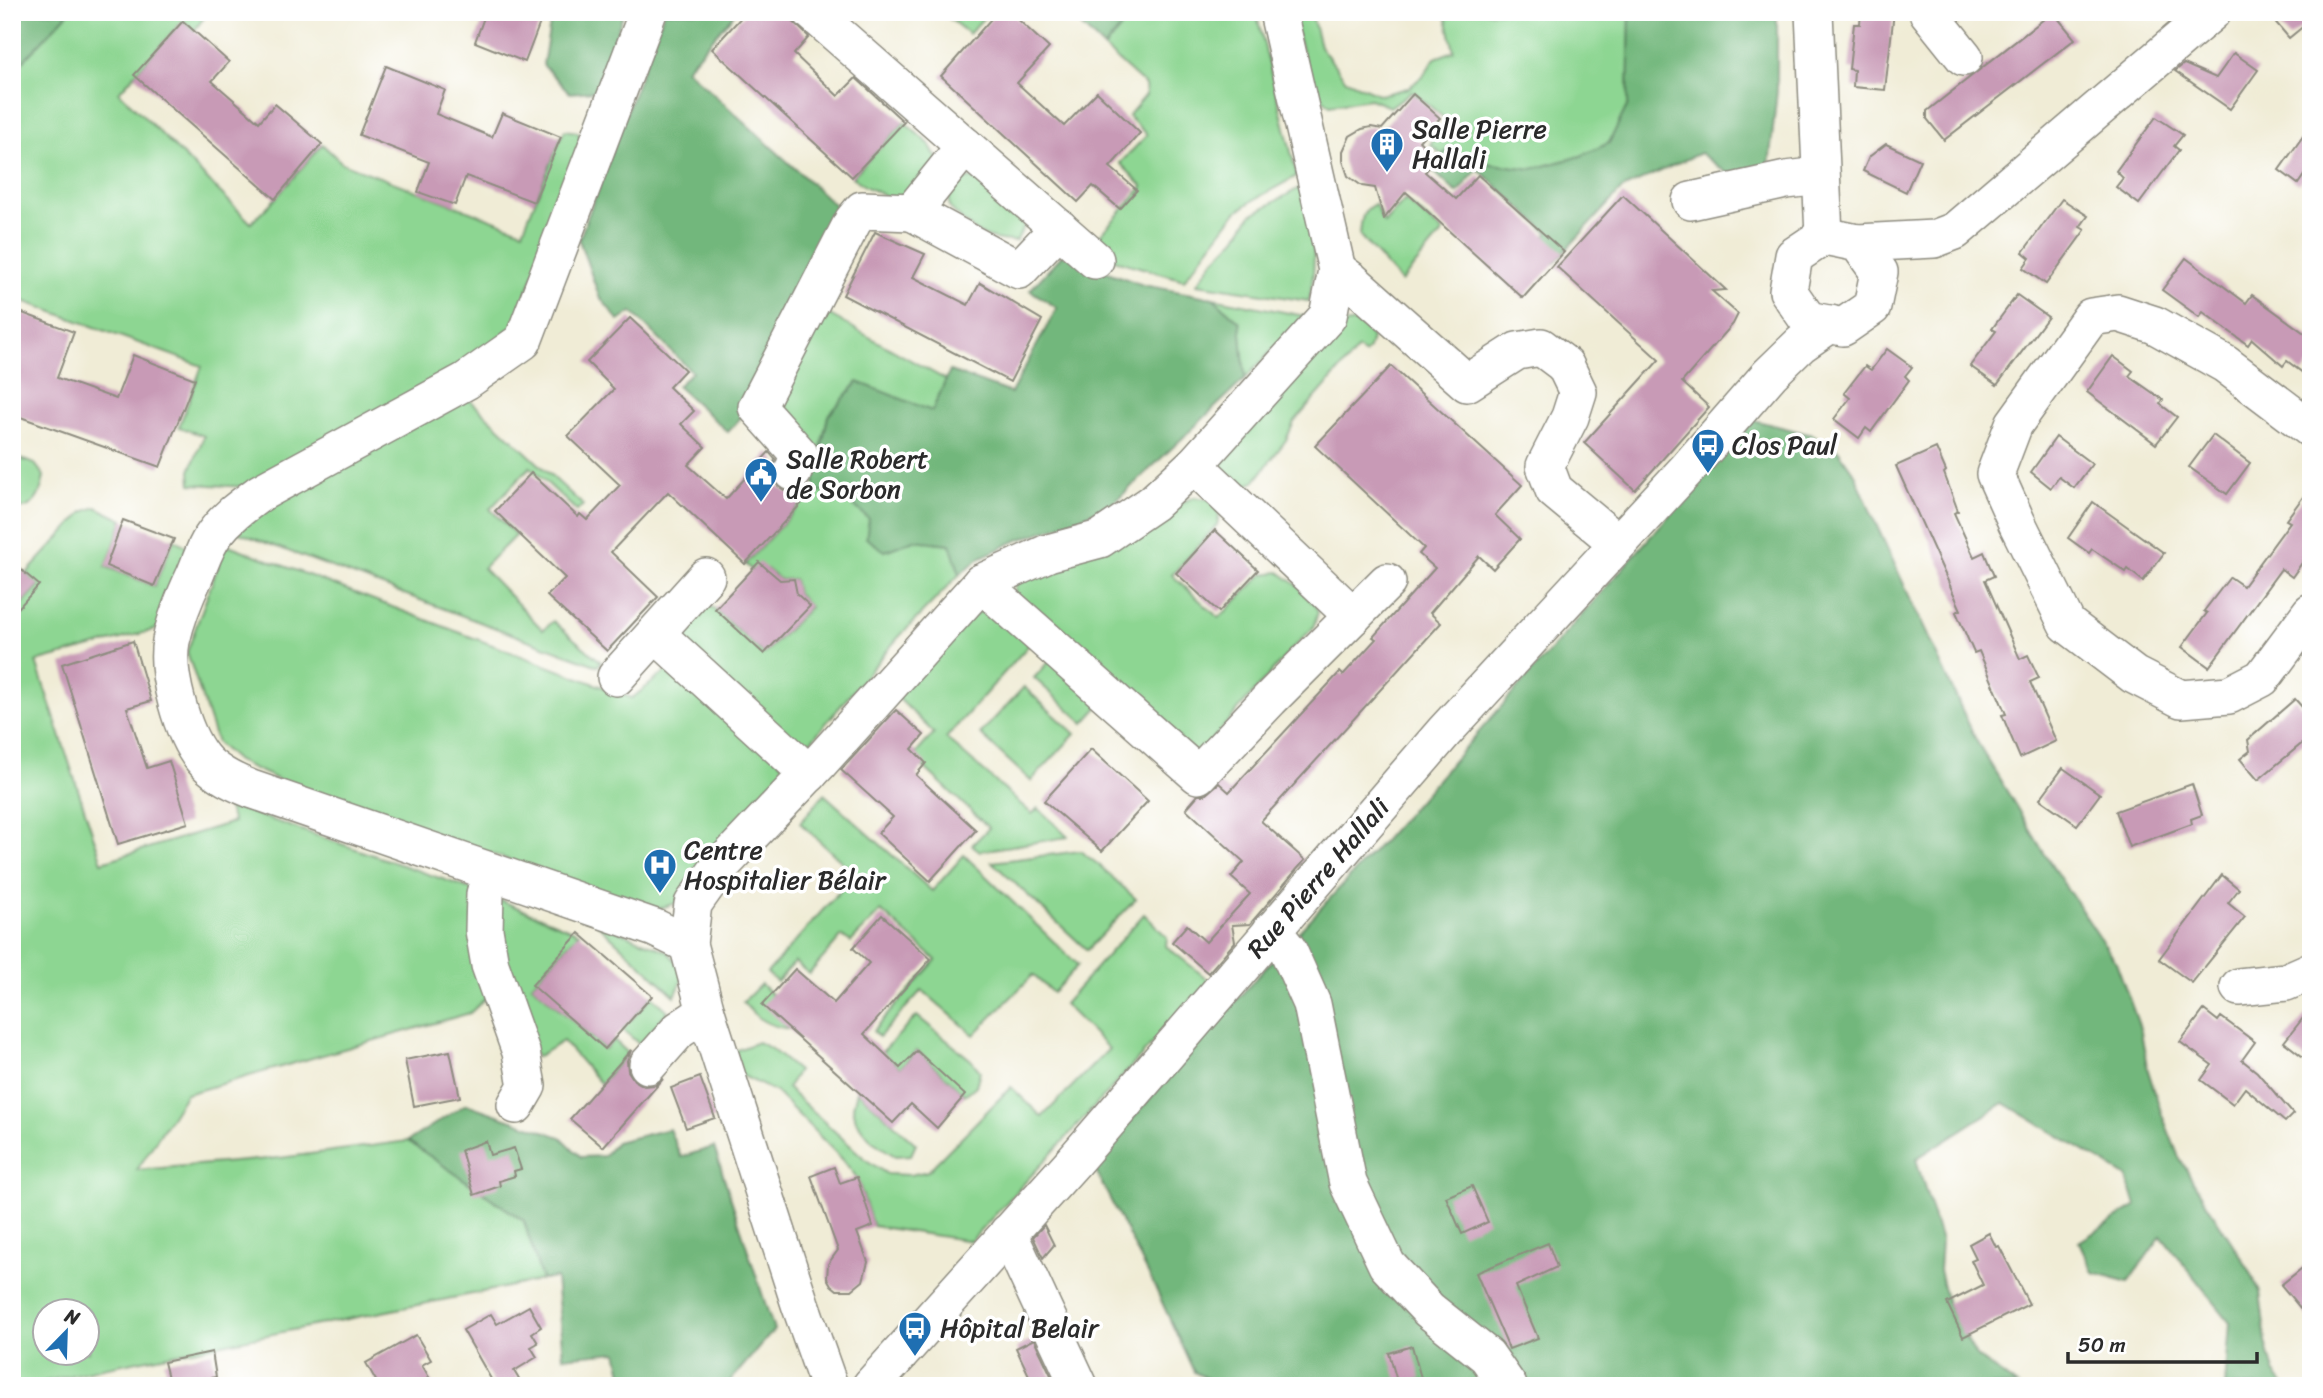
<svg xmlns="http://www.w3.org/2000/svg" width="2323" height="1398" font-family="Sriracha,sans-serif">
<style>
.green{fill:#8dd692;stroke:#5c805e;stroke-width:2;fill-rule:evenodd}
.forest{fill:#72b77c;stroke:#4e7154;stroke-width:2}
.building{fill:#c89ab6}
.lines{fill:none;stroke-linecap:round;stroke-linejoin:round}
.minor-casing{stroke:#8e8c80;stroke-width:40}
.minor{stroke:#fff;stroke-width:37}
.labels{text-anchor:middle;stroke-width:7;stroke-linejoin:round;paint-order:stroke}
.poi-label{font-size:26px;fill:#2b2b2b;stroke:#fff;text-anchor:start}
.street-label{font-size:26px;fill:#2b2b2b;stroke:#fff}
</style>
<rect width="100%" height="100%" fill="#fff"/>
<filter id="ink" filterUnits="userSpaceOnUse"><feTurbulence type="fractalNoise" baseFrequency=".0143" numOctaves="2"/><feDisplacementMap in="SourceGraphic" scale="14" xChannelSelector="R" yChannelSelector="G"/><feConvolveMatrix kernelMatrix="1 2 1 2 8 2 1 2 1" color-interpolation-filters="sRGB"/></filter>
<filter id="wash" filterUnits="userSpaceOnUse"><feTurbulence type="fractalNoise" baseFrequency=".00686" numOctaves="4" result="noise"/><feDisplacementMap in="SourceGraphic" scale="28" xChannelSelector="R" yChannelSelector="G"/><feGaussianBlur stdDeviation="1.57" result="paint"/><feColorMatrix in="noise" values="0 0 0 0 0 0 0 0 0 0 0 0 0 0 0 0 0 1.4 0 .05"/><feComposite in="paint" operator="in"/></filter>
<g filter="url(#wash)">
<rect width="100%" height="100%" fill="#f0ecd6"/>
<g class="green">
<polygon points="69,12 208,12 194,31 183,21 119,92 251,223 275,199 322,144 342,163 523,231 561,137 565,130 577,132 582,139 517,321 493,345 248,487 191,484 190,471 204,436 179,427 202,366 12,297 12,73"/>
<polygon points="941,12 989,12 969,34"/>
<polygon points="1134,12 1256,12 1297,176 1255,199 1236,212 1184,280 1108,258 1092,244 1143,187 1120,163 1147,135 1128,116 1146,95 1145,85 1104,48"/>
<polygon points="1291,12 1311,12 1320,46 1346,80 1380,95 1408,88 1423,76 1435,58 1454,51 1445,12 1630,12 1628,105 1609,143 1581,156 1532,169 1476,162 1447,151 1443,156 1430,144 1449,122 1412,91 1390,107 1370,99 1330,105 1313,90"/>
<polygon points="904,122 929,144 938,160 917,189 894,200 866,187 852,177"/>
<path d="M 968,178 L 981,179 L 1018,213 L 1024,227 L 1016,241 C 983,242 971,229 949,207 C 948,189 952,185 968,178 Z"/>
<path d="M 1301,187 C 1312,233 1319,254 1309,301 L 1197,284 L 1213,261 L 1236,238 L 1251,215 Z"/>
<path d="M 1405,200 L 1443,232 L 1401,282 L 1360,236 C 1361,221 1361,211 1375,204 L 1384,223 Z"/>
<polygon points="1213,298 1304,316 1245,379 1240,322"/>
<polygon points="830,315 946,380 932,411 828,416 818,459 768,413 816,316"/>
<polygon points="1355,322 1365,328 1372,338 1369,349 1364,354 1358,349 1294,422 1286,440 1255,481 1237,492 1219,467 1239,436 1330,337 1345,324"/>
<polygon points="465,398 471,401 583,505 577,511 530,467 490,509 516,535 483,568 543,630 553,621 601,662 598,666 234,531 236,526"/>
<path d="M 12,456 L 35,464 L 44,476 C 41,495 35,511 12,509 Z"/>
<polygon points="813,491 842,495 869,519 885,551 914,540 950,544 960,574 897,639 801,753 680,637 692,615 707,605 715,609 764,654 810,607 797,594 794,579 780,580 767,569 759,577 745,564"/>
<polygon points="1194,497 1213,500 1219,515 1217,525 1172,575 1219,618 1263,574 1279,572 1312,596 1318,612 1313,628 1290,651 1203,750 1190,755 1014,598 1017,576"/>
<path d="M 96,507 L 123,520 L 106,567 L 154,586 L 174,539 L 189,548 L 158,629 L 36,662 L 102,862 L 233,822 L 226,804 L 477,891 L 487,997 L 470,1013 L 186,1094 L 137,1170 L 280,1158 L 408,1141 L 524,1221 L 542,1280 L 98,1369 L 26,1386 L 12,1386 L 12,615 L 39,586 L 26,574 L 83,512 ZM 46,1310 L 88,1310 L 88,1352 L 46,1352 Z"/>
<polygon points="226,544 632,698 673,666 792,772 686,900 655,910 288,784 237,761 217,743 187,652"/>
<polygon points="985,609 1036,637 946,738 1032,814 1038,808 1068,837 980,851 972,845 989,828 913,757 934,733 894,694 962,621"/>
<polygon points="1052,658 1102,703 1084,723 1034,678"/>
<polygon points="1024,687 1075,734 1031,781 980,734"/>
<polygon points="824,794 932,891 964,855 1078,965 1053,993 1033,975 974,1035 922,990 879,1037 873,1031 936,960 881,911 851,942 842,936 809,974 795,962 777,982 767,973 855,874 800,823"/>
<polygon points="1080,851 1099,865 1136,899 1087,950 992,862"/>
<polygon points="497,899 579,933 532,985 605,1049 614,1040 628,1053 601,1084 563,1041 537,1057 499,960"/>
<polygon points="1144,914 1167,937 1166,946 1210,981 971,1241 873,1226 857,1178 843,1160 776,1092 737,1073 729,1053 758,1042 770,1048 798,1071 787,1088 865,1159 887,1174 910,1175 928,1171 1011,1087 1042,1117 1109,1049 1064,1004"/>
<polygon points="594,921 667,951 680,966 683,979 675,996"/>
<path d="M 761,984 L 772,995 L 789,1029 C 766,1025 758,1020 743,1002 Z"/>
<polygon points="652,996 668,1011 640,1045 619,1026 631,1020"/>
<polygon points="917,1016 971,1060 980,1071 976,1086 965,1095 917,1051 900,1068 882,1052"/>
<polygon points="857,1091 916,1144 911,1155 895,1156 872,1141 856,1121 853,1107"/>
</g>
<g class="forest">
<polygon points="14,12 69,12 12,73 12,15"/>
<polygon points="552,12 624,12 595,91 570,93 543,65"/>
<polygon points="664,12 736,12 686,69 835,205 840,222 751,406 728,432 677,386 692,372 632,312 619,321 599,296 579,240"/>
<polygon points="1067,12 1134,12 1104,48"/>
<polygon points="1630,12 1777,12 1777,91 1768,175 1735,179 1700,153 1622,189 1554,263 1536,247 1548,233 1478,169 1457,193 1432,170 1446,151 1476,162 1532,169 1581,156 1609,143 1628,104"/>
<polygon points="1065,252 1102,270 1143,285 1213,298 1240,322 1245,379 1115,502 1072,522 1018,540 981,557 960,574 950,544 914,540 885,551 866,538 869,519 842,495 813,491 828,416 858,382 932,411 950,371 1011,393 1057,308 1030,290"/>
<polygon points="1753,420 1813,435 1838,450 1856,476 1875,522 1976,740 2052,866 2116,962 2141,1031 2147,1067 2161,1112 2178,1155 2200,1193 2250,1271 2260,1292 2266,1342 2274,1372 2285,1386 2225,1386 2230,1322 2161,1236 2128,1282 2093,1272 2079,1242 2136,1206 2127,1177 2004,1103 1916,1159 1941,1241 1939,1270 1947,1303 1976,1356 2017,1386 1207,1386 1210,1380 1194,1372 1155,1287 1092,1164 1256,978 1384,840"/>
<polygon points="466,1104 561,1137 581,1157 604,1156 616,1142 669,1129 681,1157 714,1147 774,1330 726,1386 625,1386 617,1352 563,1357 556,1278 542,1280 524,1221 408,1141"/>
</g>
<g id="blocks">
<g class="building">
<polygon points="486,12 544,12 525,62 475,42"/>
<polygon points="746,12 783,12 809,37 794,54 838,96 856,78 904,122 852,177 712,49"/>
<polygon points="997,12 1010,12 1049,48 1017,83 1064,126 1097,92 1140,133 1110,167 1137,190 1120,209 1093,186 1078,202 941,76"/>
<polygon points="1861,12 1894,12 1885,90 1853,87 1854,70 1849,69 1854,24 1860,24"/>
<polygon points="2053,12 2075,39 1944,140 1927,119 1927,111"/>
<polygon points="2267,12 2311,12 2311,20 2289,38"/>
<polygon points="183,21 229,62 212,81 259,122 275,104 322,144 275,199 134,75"/>
<polygon points="2234,53 2258,70 2230,109 2175,71 2184,64 2216,78"/>
<polygon points="386,66 445,90 436,114 492,137 502,113 561,137 534,202 466,176 455,205 418,192 429,162 359,135"/>
<polygon points="1413,94 1440,118 1419,141 1437,158 1425,172 1456,199 1478,175 1564,252 1523,298 1406,192 1384,219 1375,188 1362,186 1348,176 1343,161 1343,151 1350,136 1362,129 1371,127 1382,129"/>
<polygon points="2156,117 2183,135 2174,146 2179,150 2139,204 2116,187 2123,178 2116,171"/>
<polygon points="2311,125 2311,165 2298,184 2279,170"/>
<polygon points="1886,144 1920,160 1906,192 1863,171 1869,157"/>
<polygon points="1623,195 1726,290 1712,291 1738,314 1733,324 1682,382 1709,407 1635,490 1584,443 1659,360 1557,267"/>
<polygon points="2062,199 2088,216 2080,227 2085,230 2046,284 2023,268 2030,258 2023,252"/>
<polygon points="875,232 925,254 913,277 968,305 980,283 1042,320 1010,382 843,295"/>
<polygon points="2186,258 2246,303 2252,295 2311,338 2311,363 2303,373 2287,361 2283,366 2252,339 2248,345 2203,312 2199,317 2162,290"/>
<polygon points="2017,295 2048,317 1997,385 1970,366 1996,331 1992,329"/>
<polygon points="17,311 74,332 57,378 116,399 133,355 195,379 160,467 12,414 12,323"/>
<polygon points="630,318 685,370 669,387 694,411 681,424 705,447 688,465 726,499 769,452 775,459 772,476 778,486 787,492 798,492 808,486 813,491 745,564 668,492 611,552 658,597 607,651 547,596 565,578 495,511 531,473 578,517 580,514 587,520 620,485 568,436 614,389 587,362"/>
<polygon points="1887,349 1912,367 1905,376 1909,380 1871,432 1866,428 1859,438 1834,419 1850,398 1844,393 1865,366 1871,370"/>
<polygon points="2113,356 2133,371 2129,376 2163,400 2160,404 2177,417 2156,444 2087,392"/>
<polygon points="1391,366 1522,485 1495,515 1520,539 1493,569 1479,556 1430,613 1441,623 1261,821 1305,860 1250,924 1232,925 1235,942 1208,973 1172,942 1187,925 1206,942 1250,894 1231,877 1244,862 1186,809 1198,795 1205,795 1219,783 1229,792 1340,672 1343,675 1376,639 1373,637 1435,568 1419,554 1424,548 1315,446"/>
<polygon points="2213,435 2250,463 2227,494 2189,467"/>
<polygon points="2056,437 2092,464 2074,488 2059,477 2051,488 2031,472"/>
<polygon points="1936,448 1946,471 1944,473 1958,511 1954,513 1974,557 1984,552 1994,576 1985,580 2020,659 2028,655 2039,678 2030,682 2056,741 2020,758 2002,715 2006,714 1979,651 1974,653 1956,612 1961,610 1896,466"/>
<polygon points="2311,486 2311,550 2292,577 2281,569 2209,667 2182,647 2207,613 2204,611 2230,577 2243,586 2290,522 2286,520"/>
<polygon points="2093,502 2164,553 2143,581 2128,569 2126,572 2092,549 2089,553 2068,538"/>
<polygon points="123,520 174,539 154,586 106,566"/>
<polygon points="1215,530 1258,570 1219,612 1176,573"/>
<polygon points="12,562 39,585 12,615"/>
<polygon points="759,562 780,580 794,579 797,594 810,606 764,654 715,609"/>
<polygon points="133,641 151,701 127,708 147,768 169,761 188,823 118,844 62,664"/>
<polygon points="2295,699 2311,717 2311,736 2258,780 2240,759 2250,751 2248,740"/>
<polygon points="896,710 924,735 912,749 926,763 916,775 976,830 930,881 878,833 893,817 841,770"/>
<polygon points="1091,749 1148,801 1102,851 1044,801"/>
<polygon points="2063,768 2100,794 2077,825 2040,799"/>
<polygon points="2192,784 2202,815 2191,819 2192,824 2129,847 2116,811"/>
<polygon points="2222,875 2239,889 2228,903 2245,917 2192,983 2159,959"/>
<polygon points="882,915 931,959 864,1034 900,1068 917,1051 965,1095 937,1128 911,1104 893,1123 762,1005 795,969 834,1003 869,963 853,948"/>
<polygon points="579,933 652,996 605,1049 532,985"/>
<polygon points="2311,1008 2311,1063 2284,1042"/>
<polygon points="2204,1010 2218,1021 2221,1017 2255,1042 2242,1060 2257,1072 2293,1114 2285,1122 2245,1088 2233,1104 2201,1080 2212,1065 2180,1042"/>
<polygon points="631,1050 627,1061 628,1071 634,1080 644,1086 655,1085 663,1079 603,1147 570,1119"/>
<polygon points="450,1051 460,1097 414,1106 405,1060"/>
<polygon points="700,1077 715,1118 686,1128 671,1088"/>
<polygon points="486,1141 490,1155 514,1148 521,1169 514,1171 515,1176 499,1181 500,1186 474,1195 461,1150"/>
<polygon points="834,1167 840,1183 857,1177 873,1226 857,1232 868,1262 863,1281 852,1290 837,1290 831,1285 827,1278 828,1264 838,1250 811,1176"/>
<polygon points="1472,1186 1488,1222 1462,1234 1446,1197"/>
<polygon points="1044,1225 1054,1245 1043,1258 1033,1237"/>
<polygon points="1989,1233 1996,1247 1999,1246 2029,1304 1963,1337 1947,1303 1983,1285 1971,1260 1976,1258 1969,1244"/>
<polygon points="1548,1243 1557,1267 1516,1286 1538,1338 1509,1349 1476,1273"/>
<polygon points="2311,1261 2311,1321 2281,1285"/>
<polygon points="529,1306 541,1327 532,1333 538,1343 531,1347 537,1357 514,1371 523,1386 495,1386 463,1330 491,1314 497,1324"/>
<polygon points="416,1335 431,1360 422,1365 434,1386 379,1386 366,1363"/>
<polygon points="1034,1339 1056,1386 1034,1386 1016,1348"/>
<polygon points="1412,1346 1421,1378 1398,1385 1389,1353"/>
<polygon points="212,1352 216,1377 170,1386 164,1362"/>
</g>
</g>
</g>
<g filter="url(#ink)">
<use href="#blocks" fill-opacity="0" stroke="#8e8c80" stroke-width="2"/>
<g class="lines">
<defs>
<g id="minor">
<path d="M 648,12 L 523,341 L 466,381 L 260,493 C 244,505 228,516 216,532 C 206,544 201,561 195,575 C 185,596 176,618 171,641 C 165,673 182,733 202,758 C 214,773 233,782 251,789 L 655,928 L 688,944"/>
<polyline points="812,12 1095,260"/>
<polyline points="1814,12 1824,236"/>
<polyline points="1928,12 1964,57"/>
<polyline points="965,146 912,212 1019,270 1059,228"/>
<polyline points="1691,201 1786,180 1821,176"/>
<polygon points="1824,236 1858,243 1879,272 1872,307 1843,327 1808,320 1788,291 1794,256"/>
<polyline points="1858,243 1934,239 1955,231 2212,12"/>
<polyline points="1337,270 1352,281 1467,383 1517,351 1541,347 1565,365 1578,392 1570,417 1545,466 1554,490 1618,543"/>
<polyline points="2311,429 2225,364 2155,325 2118,313 2091,317 2014,424 1995,474 2017,523 2067,624 2134,675 2181,699 2229,695 2262,678 2311,612"/>
<polyline points="1194,465 1353,616"/>
<polyline points="793,472 799,454 757,407 853,221 862,210 912,212"/>
<polyline points="981,583 1198,775 1270,699 1387,582"/>
<polyline points="656,634 809,774"/>
<polyline points="616,677 706,577"/>
<polyline points="491,872 485,894 484,930 490,965 521,1052 527,1086 516,1105"/>
<polyline points="1272,930 1288,950 1312,1004 1348,1183 1387,1265 1429,1310 1487,1356 1508,1386"/>
<polyline points="2239,987 2286,982 2311,971"/>
<polyline points="648,1065 679,1030 706,1012"/>
<polyline points="1008,1233 1079,1386"/>
<polyline points="829,1386 800,1304 706,1012 688,944 693,904 718,869 820,762 981,583 1048,553 1100,539 1153,503 1194,465 1328,316 1337,270 1278,12"/>
<polyline points="871,1386 1073,1162 1444,732 1689,467 1770,374 1801,344 1830,324"/>
</g>
</defs>
<use href="#minor" class="minor-casing"/>
<use href="#minor" class="minor"/>
</g>
</g>
<defs>
<symbol id="building-pin" viewBox="-11 -11 22 30"><path d="M0 17L-7.5 6A9.5 9.5 0 1 1 7.5 6Z" fill="#1f6fb2" stroke="#fff"/><path d="M-4-6H4V6H1V3H-1V6H-4ZM-2.5-4.3h1.7v1.8h-1.7ZM.8-4.3h1.7v1.8H.8ZM-2.5-1h1.7V.8h-1.7ZM.8-1h1.7V.8H.8Z" fill="#fff"/></symbol>
<symbol id="bus-pin" viewBox="-11 -11 22 30"><path d="M0 17L-7.5 6A9.5 9.5 0 1 1 7.5 6Z" fill="#1f6fb2" stroke="#fff"/><path d="M-5-6H5V4H4V6H2V4H-2V6H-4V4H-5ZM-3.5-4V0h7V-4ZM-3.5 1.2v1.5H-2V1.2ZM2 1.2v1.5H3.5V1.2Z" fill="#fff"/></symbol>
<symbol id="civic-pin" viewBox="-11 -11 22 30"><path d="M0 17L-7.5 6A9.5 9.5 0 1 1 7.5 6Z" fill="#1f6fb2" stroke="#fff"/><path d="M-.6-6.5H3V-4.5H.6V-3L4-1V1h2V6H-6V1h2V-1L-.6-3ZM-1.2 2.5V6h2.4V2.5Z" fill="#fff"/></symbol>
<symbol id="hospital-pin" viewBox="-11 -11 22 30"><path d="M0 17L-7.5 6A9.5 9.5 0 1 1 7.5 6Z" fill="#1f6fb2" stroke="#fff"/><path d="M-5-5h3v3.5h4V-5h3V5h-3V1.5h-4V5h-3Z" fill="#fff"/></symbol>
</defs>
<g fill-rule="evenodd">
<use href="#building-pin" x="1368" y="125" width="38" height="52"/>
<use href="#bus-pin" x="1689" y="426" width="38" height="52"/>
<use href="#civic-pin" x="742" y="455" width="38" height="52"/>
<use href="#hospital-pin" x="641" y="846" width="38" height="52"/>
<use href="#bus-pin" x="896" y="1309" width="38" height="52"/>
</g>
<g class="labels">
<g class="poi-label">
<text x="1412" y="138">Salle Pierre<tspan x="1412" dy="30">Hallali</tspan></text>
<text x="1732" y="454">Clos Paul</text>
<text x="786" y="468">Salle Robert<tspan x="786" dy="30">de Sorbon</tspan></text>
<text x="684" y="859">Centre<tspan x="684" dy="30">Hospitalier Bélair</tspan></text>
<text x="940" y="1337">Hôpital Belair</text>
</g>
<g class="street-label">
<text transform="translate(1318 878) rotate(-49)" y="9">Rue Pierre Hallali</text>
</g>
</g>
<rect width="2323" height="1398" fill="none" stroke="#fff" stroke-width="42"/>
<g transform="translate(66 1332) rotate(23)"><circle r="33" fill="#ffffff" stroke="#aaaaaa" stroke-width="2"/>
<path d="M0-5L12 26L0 18L-12 26Z" fill="#1f6fb2"/>
<text y="-10" font-size="19" font-weight="bold" text-anchor="middle" fill="#2b2b2b">N</text>
</g>
<path d="M2068 1352v10h189v-10" fill="none" stroke="#2b2b2b" stroke-width="3.5"/>
<text x="2078" y="1352" font-size="21" fill="#2b2b2b" stroke="#ffffff" stroke-width="5" paint-order="stroke">50 m</text>
</svg>
